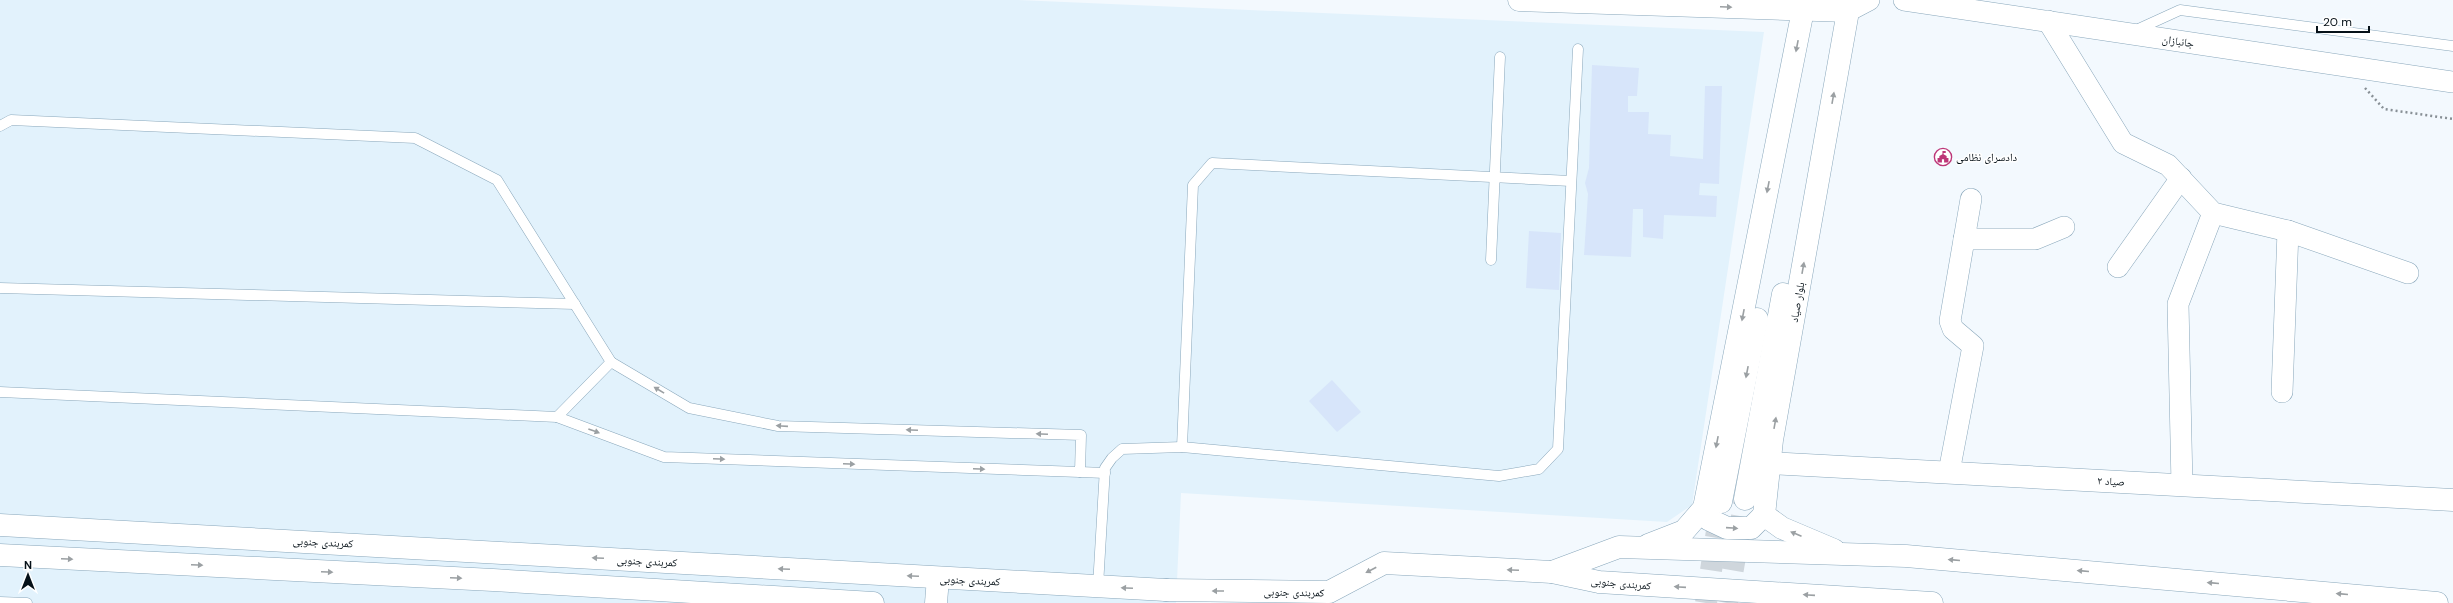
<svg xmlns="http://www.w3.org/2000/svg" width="2453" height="603" font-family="'DM Sans','Noto Naskh Arabic',sans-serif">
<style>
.built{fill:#e2f2fc}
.building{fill:#d7e5fa}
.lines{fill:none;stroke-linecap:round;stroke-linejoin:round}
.secondary-tunnel{stroke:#cfd6dc;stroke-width:22;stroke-dasharray:22 11;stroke-linecap:butt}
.lane-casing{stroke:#89a7bb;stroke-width:11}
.street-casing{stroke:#89a7bb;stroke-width:22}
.secondary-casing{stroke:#89a7bb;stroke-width:23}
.highway-casing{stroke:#89a7bb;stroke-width:23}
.path{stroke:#889096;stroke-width:2.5;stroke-dasharray:2 3;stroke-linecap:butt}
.lane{stroke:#fff;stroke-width:10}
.street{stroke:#fff;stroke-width:21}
.secondary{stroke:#fff;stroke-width:22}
.highway{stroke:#fff;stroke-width:22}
.oneway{fill:#9ba0a3}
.labels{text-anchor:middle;stroke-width:3;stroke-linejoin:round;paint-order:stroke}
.street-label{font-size:11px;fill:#061118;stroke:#fff}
.poi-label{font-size:11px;fill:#061118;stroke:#fff;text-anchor:start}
</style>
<rect width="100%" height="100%" fill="#f3f9fe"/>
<polygon class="built" points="0,0 1018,0 1764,32 1692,505 1667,522 1181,493 1176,603 0,603"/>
<g class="building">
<polygon points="1592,65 1639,68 1637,96 1628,96 1628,112 1649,112 1648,134 1671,135 1670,156 1703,159 1705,86 1722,86 1719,184 1700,183 1699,195 1717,196 1716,217 1664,215 1663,239 1643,237 1643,209 1633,209 1631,257 1584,255 1588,194 1585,183 1589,168"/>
<polygon points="1529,231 1561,233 1559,290 1526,288"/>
<polygon points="1332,380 1361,412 1337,432 1309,401"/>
</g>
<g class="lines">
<g class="secondary-tunnel">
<polyline points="1706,603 1721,505"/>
<polyline points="1727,603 1745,499"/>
</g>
<defs>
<g id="lane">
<polyline points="2134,31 2180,10 2453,46"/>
<polyline points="0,126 11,120 415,138 497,180 611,362 557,417 0,392"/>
<polyline points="1491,260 1500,57"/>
<polyline points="0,288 575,304"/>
<polyline points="557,417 664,457 1080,472 1081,435 778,426 689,408 611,362"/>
<polyline points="1182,447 1193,185 1212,163 1571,181"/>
<polyline points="1080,472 1105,473"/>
<polyline points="1098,586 1105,468 1112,458 1122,449 1182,447 1499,476 1539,469 1558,449 1578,49"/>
<polyline points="0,602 27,603"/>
</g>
<g id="street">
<polyline points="1904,0 2453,82"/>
<polyline points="1848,11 1869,0"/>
<polyline points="2048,21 2123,143 2168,165 2213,213 2288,231 2408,273"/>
<polyline points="1964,239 2035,239 2064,227"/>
<polyline points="2118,267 2181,178"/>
<polyline points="2282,392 2288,231"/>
<polyline points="1949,472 1973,346 1953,329 1950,321 1971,199"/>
<polyline points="2182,485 2178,304 2213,213"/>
</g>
<g id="secondary">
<polyline points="1519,0 1848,11"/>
<polyline points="1769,463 2453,500"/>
<polyline points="1745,499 1783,294"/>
<polyline points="1721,502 1757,319"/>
<polyline points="1704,508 1708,519 1727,528 1751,528 1764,515"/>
<polyline points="0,525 1166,590"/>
<polyline points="1648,545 1684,531 1704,508 1805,0"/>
<polyline points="1834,550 1782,528 1764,515 1772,440 1850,0"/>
<polyline points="0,555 493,580 873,603"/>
<polyline points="1552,572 1619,547 1906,556 2437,603"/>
<polyline points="936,603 938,578"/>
</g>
<polyline id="highway" points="1166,590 1329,592 1384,563 1552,572 1599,582 1932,603"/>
</defs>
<use href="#lane" class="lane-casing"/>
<use href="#street" class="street-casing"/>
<use href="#secondary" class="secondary-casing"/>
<use href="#highway" class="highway-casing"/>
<polyline class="path" points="2365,88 2384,109 2453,119"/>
<use href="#lane" class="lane"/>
<use href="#street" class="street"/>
<use href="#secondary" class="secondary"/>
<use href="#highway" class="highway"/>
</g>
<defs><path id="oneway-solid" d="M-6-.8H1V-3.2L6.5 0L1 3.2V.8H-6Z"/></defs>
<g class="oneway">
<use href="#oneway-solid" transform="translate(1726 7) rotate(2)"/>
<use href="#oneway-solid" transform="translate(1797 46) rotate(101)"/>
<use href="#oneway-solid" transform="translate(1833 98) rotate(-80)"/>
<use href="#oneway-solid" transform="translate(1768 187) rotate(101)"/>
<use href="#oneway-solid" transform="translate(1803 268) rotate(-80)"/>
<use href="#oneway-solid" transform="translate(1743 315) rotate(101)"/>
<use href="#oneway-solid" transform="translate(1747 372) rotate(101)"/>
<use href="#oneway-solid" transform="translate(659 390) rotate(-149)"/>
<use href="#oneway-solid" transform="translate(1775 423) rotate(-80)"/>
<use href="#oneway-solid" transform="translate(782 426) rotate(-176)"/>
<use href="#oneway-solid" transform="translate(912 430) rotate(-178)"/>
<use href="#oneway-solid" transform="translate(594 431) rotate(20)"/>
<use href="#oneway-solid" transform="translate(1042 434) rotate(-178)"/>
<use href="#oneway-solid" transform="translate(1717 442) rotate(101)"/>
<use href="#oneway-solid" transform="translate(719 459) rotate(2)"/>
<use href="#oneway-solid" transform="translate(849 464) rotate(2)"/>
<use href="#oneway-solid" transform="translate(979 469) rotate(2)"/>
<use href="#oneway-solid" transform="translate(1732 528) rotate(4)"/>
<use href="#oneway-solid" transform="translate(1796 534) rotate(-157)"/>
<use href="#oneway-solid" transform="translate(598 558) rotate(-177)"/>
<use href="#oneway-solid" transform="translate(67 559) rotate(3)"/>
<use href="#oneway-solid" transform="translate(1954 560) rotate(-175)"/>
<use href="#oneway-solid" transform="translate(197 565) rotate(3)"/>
<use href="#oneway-solid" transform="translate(784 569) rotate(-177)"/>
<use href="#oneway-solid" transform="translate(1371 570) rotate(152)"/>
<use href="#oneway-solid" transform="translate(1513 570) rotate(-177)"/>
<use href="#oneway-solid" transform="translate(2083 571) rotate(-175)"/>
<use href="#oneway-solid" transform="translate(327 572) rotate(3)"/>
<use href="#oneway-solid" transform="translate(913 576) rotate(-177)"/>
<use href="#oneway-solid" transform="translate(456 578) rotate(3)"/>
<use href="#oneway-solid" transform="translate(2213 583) rotate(-175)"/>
<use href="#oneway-solid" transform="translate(1680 587) rotate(-176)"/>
<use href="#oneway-solid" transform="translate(1127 588) rotate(-177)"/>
<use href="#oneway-solid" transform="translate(1218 591) rotate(-180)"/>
<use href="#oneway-solid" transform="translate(2342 594) rotate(-175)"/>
<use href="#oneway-solid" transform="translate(1809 595) rotate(-176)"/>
</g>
<defs>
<symbol id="civic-ring" viewBox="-11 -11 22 22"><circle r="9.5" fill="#fff" stroke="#bd3778" stroke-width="1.5"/><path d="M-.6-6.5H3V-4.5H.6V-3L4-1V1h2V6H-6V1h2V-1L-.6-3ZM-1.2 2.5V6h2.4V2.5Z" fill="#bd3778"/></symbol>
</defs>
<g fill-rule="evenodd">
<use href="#civic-ring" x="1933" y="147" width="20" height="20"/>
</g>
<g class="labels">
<g class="street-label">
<text transform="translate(2178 41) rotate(8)" y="4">جانبازان</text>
<text transform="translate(1797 302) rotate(-80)" y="4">بلوار صیاد</text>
<text transform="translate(2111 481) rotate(3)" y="4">صیاد ۲</text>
<text transform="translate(323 542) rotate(3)" y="4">کمربندی جنوبی</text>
<text transform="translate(647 561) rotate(3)" y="4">کمربندی جنوبی</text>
<text transform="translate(970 580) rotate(3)" y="4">کمربندی جنوبی</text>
<text transform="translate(1621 583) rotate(5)" y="4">کمربندی جنوبی</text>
<text transform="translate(1294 592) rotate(1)" y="4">کمربندی جنوبی</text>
</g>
<g class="poi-label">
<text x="1956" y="161">دادسرای نظامی</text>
</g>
</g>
<g transform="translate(28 575)" stroke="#ffffff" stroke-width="3" paint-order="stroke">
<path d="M0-3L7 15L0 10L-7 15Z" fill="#061118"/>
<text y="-6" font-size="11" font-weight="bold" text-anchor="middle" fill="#061118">N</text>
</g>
<path d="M2317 26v6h52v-6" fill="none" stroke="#061118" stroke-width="2"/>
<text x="2323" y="26" font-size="12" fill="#061118" stroke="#ffffff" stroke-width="3" paint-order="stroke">20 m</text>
</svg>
